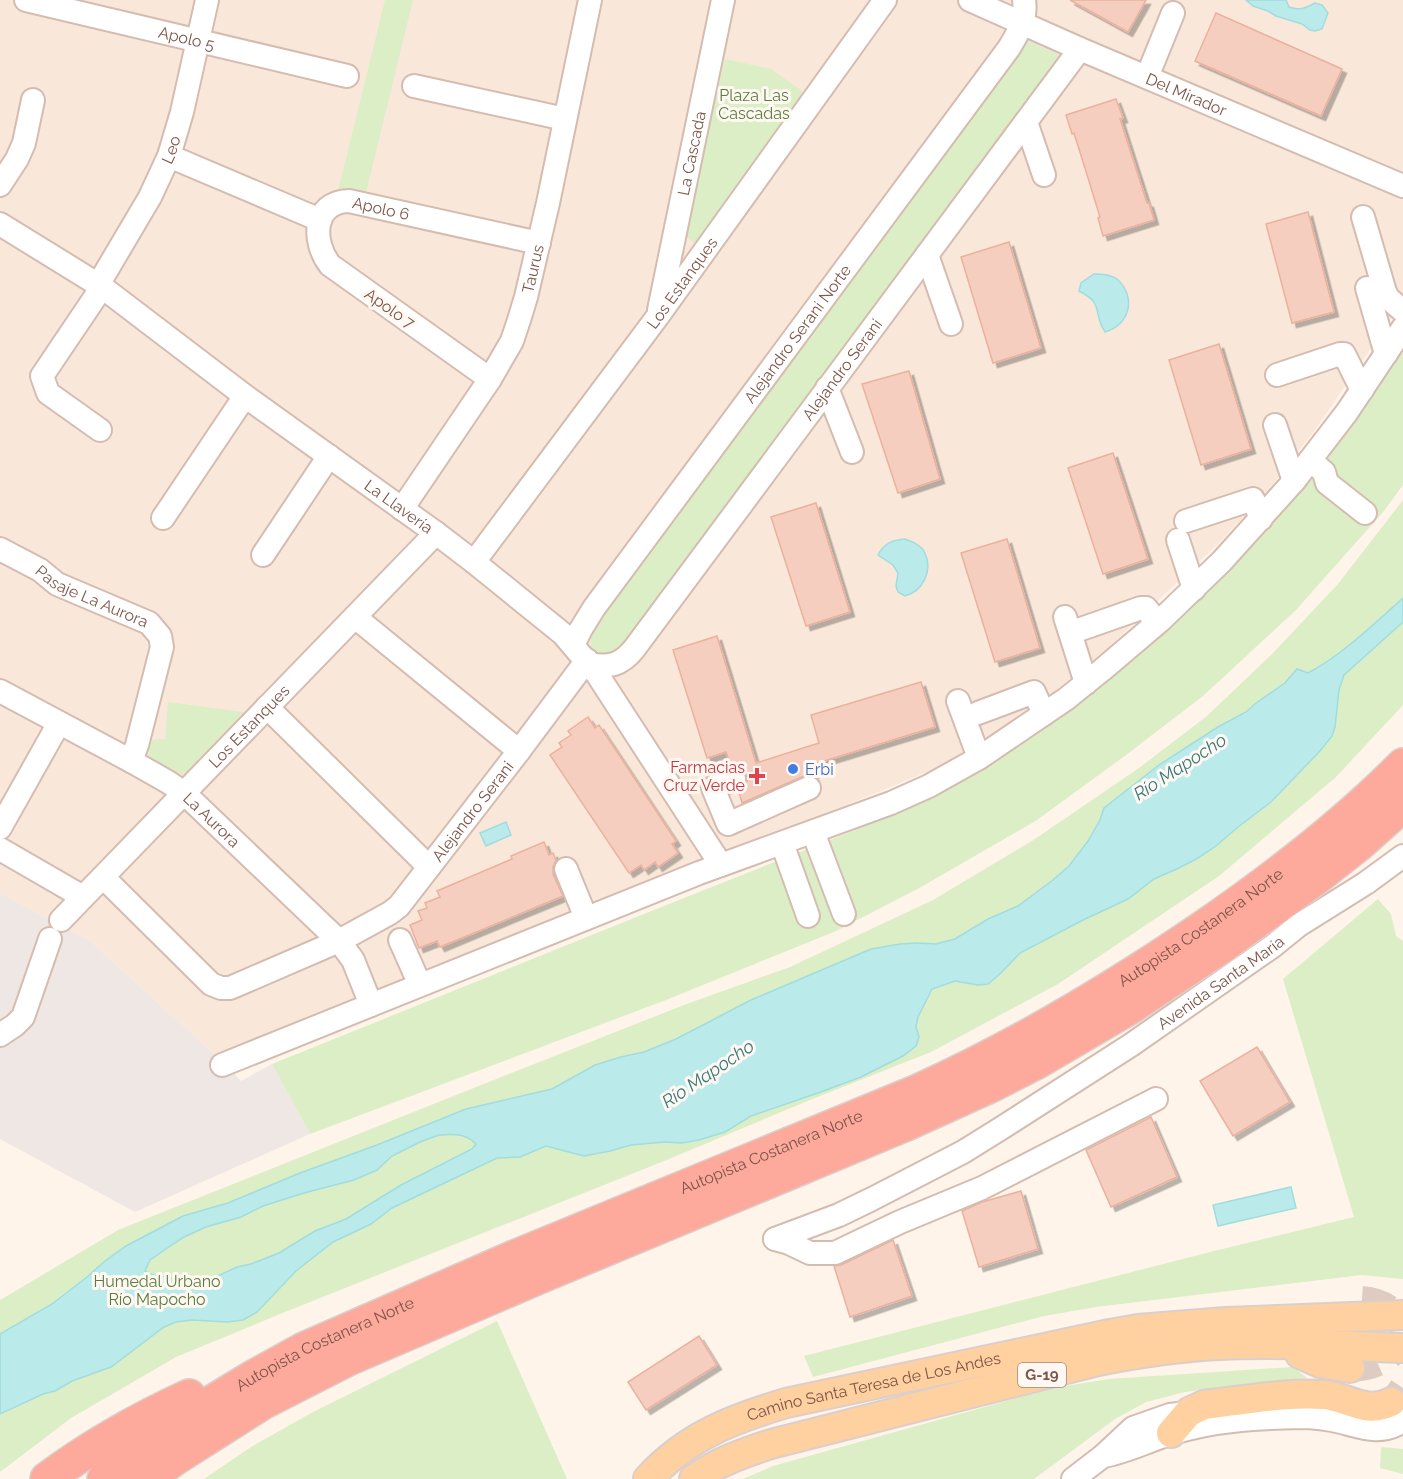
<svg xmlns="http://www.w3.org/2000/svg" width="1403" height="1479" font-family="Raleway,sans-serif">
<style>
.residential{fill:#f9e8da}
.industrial{fill:#efe7e3}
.green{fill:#dbeec6}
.water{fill:#bbeaeb;stroke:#a1dcde;stroke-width:1.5;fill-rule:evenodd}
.building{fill:#f6cebf;stroke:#ebb19d;stroke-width:1.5;filter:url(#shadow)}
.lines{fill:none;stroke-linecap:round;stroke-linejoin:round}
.major-tunnel{stroke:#deccc2;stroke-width:28;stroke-dasharray:28 14;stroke-linecap:butt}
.minor-casing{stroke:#d5bcb0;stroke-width:26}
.major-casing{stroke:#dbcfcc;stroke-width:32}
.highway-casing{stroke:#dbcfcc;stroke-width:36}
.minor{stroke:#fff;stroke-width:22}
.major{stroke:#ffd0a0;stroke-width:28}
.highway{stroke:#fda99c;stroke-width:33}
.shop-dot{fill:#3f7fe0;stroke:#fff8f2;stroke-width:2}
.health-dot{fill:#e0444e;stroke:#fff8f2;stroke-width:2}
.labels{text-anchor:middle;stroke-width:6;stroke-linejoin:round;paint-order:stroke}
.shield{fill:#fff8f2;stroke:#a4867c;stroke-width:1.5}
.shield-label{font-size:15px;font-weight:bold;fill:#7d5549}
.street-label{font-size:16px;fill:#7d5549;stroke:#fff8f2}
.park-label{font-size:16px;fill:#587d3d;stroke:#fff8f2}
.health-label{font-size:16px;fill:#be3a42;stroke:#fff8f2;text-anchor:end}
.shop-label{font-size:16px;fill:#366cbe;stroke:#fff8f2;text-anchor:start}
.water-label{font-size:18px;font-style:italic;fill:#38787b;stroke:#fff8f2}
</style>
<defs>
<filter id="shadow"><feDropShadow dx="4.5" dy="4.5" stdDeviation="0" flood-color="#0004"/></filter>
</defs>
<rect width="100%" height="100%" fill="#fef4ea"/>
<polygon class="residential" points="0,0 1403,0 1403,298 1389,322 1315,430 1270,488 1220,542 1109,647 1020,719 957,760 664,879 224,1063 90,941 0,893"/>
<polygon class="industrial" points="0,893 90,941 224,1063 241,1081 272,1064 310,1134 135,1212 0,1139"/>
<g class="green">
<polygon points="385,0 413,0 364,201 337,195"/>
<polygon points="1020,37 1068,59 616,660 592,654 590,635 615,588"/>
<polygon points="725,59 771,69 808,95 704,240 694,243 687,237 686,230"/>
<polygon points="1403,345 1403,485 1383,512 1295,611 1203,696 1126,755 1037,820 921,887 836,931 666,1000 310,1134 272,1064 644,914 898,813 960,782 1096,689 1139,654 1179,619 1255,544 1321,462"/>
<polygon points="1403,500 1403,705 1336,777 1219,876 1058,984 931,1052 810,1100 669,1159 280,1314 176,1357 71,1418 0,1472 0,1300 2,1299 118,1230 514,1072 684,1005 790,967 933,900 1032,841 1139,768 1207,716 1273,653 1338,584"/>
<polygon points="168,702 244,712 183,775 149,757 150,740 165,739"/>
<polygon points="1378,899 1391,914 1396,936 1403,941 1403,1279 1362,1275 1096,1307 1044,1316 813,1377 804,1356 1214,1251 1354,1217 1283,979"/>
<polygon points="497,1321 567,1479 204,1479 251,1447 313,1412"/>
<polygon points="1293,1367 1307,1378 1185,1392 1146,1402 1115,1419 1034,1479 743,1479 773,1466 1053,1388 1109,1379"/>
<polygon points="1381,1447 1403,1449 1403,1474 1380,1468"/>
</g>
<g class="water">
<path d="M 1246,0 L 1286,0 L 1289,7 C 1299,11 1306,8 1315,3 L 1322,5 L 1328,13 L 1322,29 L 1315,31 L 1310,30 L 1302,24 L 1276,16 L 1268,11 L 1253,6 Z"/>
<path d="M 1094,274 C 1101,274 1111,274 1117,279 C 1137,297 1130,325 1105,332 C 1092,312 1105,304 1079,291 L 1081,283 Z"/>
<path d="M 905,539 C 913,542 921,545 925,553 C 933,571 923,591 905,596 L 898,592 L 896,586 L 898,573 L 893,565 L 878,555 C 884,543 893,540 905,539 Z"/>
<path d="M 1403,598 L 1403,622 L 1344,675 L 1339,690 L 1335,727 L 1332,736 L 1320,751 L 1271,802 L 1238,827 L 1216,846 L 1198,858 L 1179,868 L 1154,879 L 1128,899 L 1083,920 L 1020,953 L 1001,973 L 988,984 L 978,985 L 955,981 L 932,989 L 918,1017 L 916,1027 L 919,1037 L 916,1046 L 903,1056 L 861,1077 L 818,1093 L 751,1116 L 725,1132 L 699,1140 L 682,1143 L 665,1142 L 631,1145 L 610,1151 L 584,1156 L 546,1146 L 520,1157 L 497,1158 L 392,1208 L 371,1224 L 333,1242 L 296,1271 L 257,1312 L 243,1320 L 227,1322 L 192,1320 L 176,1322 L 164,1327 L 111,1367 L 72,1381 L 55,1391 L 43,1394 L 0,1414 L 0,1334 L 52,1304 L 87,1277 L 105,1261 L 126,1246 L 183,1216 L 228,1203 L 300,1173 L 377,1145 L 466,1109 L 552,1089 L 595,1065 L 621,1057 L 644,1052 L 676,1039 L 751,1000 L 871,949 L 900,944 L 917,943 L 936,944 L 955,939 L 988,919 L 1018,906 L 1053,880 L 1069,866 L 1088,841 L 1100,820 L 1104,808 L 1159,765 L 1218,727 L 1246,712 L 1256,703 L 1285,683 L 1297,669 L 1308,673 C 1342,655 1374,624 1403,598 ZM 439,1135 C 453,1134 466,1133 476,1144 L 472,1149 L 401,1185 L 346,1219 L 315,1231 L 279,1253 L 251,1264 L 237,1267 L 209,1280 L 200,1282 L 185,1281 L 150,1274 L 145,1271 L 150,1260 L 163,1251 L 184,1237 L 206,1227 L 241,1217 L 263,1206 L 304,1193 L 354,1180 L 377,1170 L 392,1156 L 420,1142 Z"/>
<polygon points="506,822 511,835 486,846 480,833"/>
<polygon points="1291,1187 1296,1208 1218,1226 1213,1205"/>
</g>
<g class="building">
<polygon points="1070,0 1146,0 1128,32"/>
<polygon points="1216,13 1342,69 1321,116 1195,61"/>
<polygon points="1116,99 1123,118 1120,119 1147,203 1149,203 1154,220 1103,236 1098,218 1100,217 1084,165 1074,133 1072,134 1066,115"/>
<polygon points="1308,212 1334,312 1292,323 1266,224"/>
<polygon points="1009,242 1041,348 993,363 961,257"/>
<polygon points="1219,344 1251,449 1201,465 1169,360"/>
<polygon points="909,371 940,479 898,493 862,384"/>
<polygon points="1113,453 1148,559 1103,574 1068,468"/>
<polygon points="816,503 850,612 806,626 771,517"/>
<polygon points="1007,539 1040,648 995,662 961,553"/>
<polygon points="717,636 756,763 819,743 811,715 921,682 935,727 811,765 814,776 810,775 804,776 742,803 739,792 744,788 747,781 746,773 742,768 736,766 731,766 726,752 707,758 673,650"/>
<polygon points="588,717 595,728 599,725 676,841 672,844 678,853 658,867 655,862 644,870 641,865 629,873 550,755 562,747 559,743 571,735 568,731"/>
<polygon points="544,842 549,855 553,853 556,860 553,867 553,874 563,896 440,947 437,941 419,948 410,925 422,920 418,911 427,908 425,903 440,897 437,891 512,859 511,856"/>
<polygon points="1257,1047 1290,1102 1233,1136 1200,1081"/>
<polygon points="1151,1117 1177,1177 1111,1207 1086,1150"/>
<polygon points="1021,1191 1038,1249 979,1267 962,1211 982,1202"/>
<polygon points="893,1240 912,1296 850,1317 834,1266 841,1265"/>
<polygon points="699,1336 717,1365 646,1410 628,1382"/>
</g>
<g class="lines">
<g class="major-tunnel">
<path d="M 1362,1300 C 1379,1301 1394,1309 1402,1325"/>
<path d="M 1350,1368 C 1373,1368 1397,1357 1403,1334"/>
<polyline points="1391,1402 1399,1394 1403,1388"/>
</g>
<defs>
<g id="minor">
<path id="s1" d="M 26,0 L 347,76"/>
<path id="s2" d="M 970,0 L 1080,49 L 1403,186"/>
<polyline points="1147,77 1173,13"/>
<polyline points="414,86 565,119"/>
<polyline points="1026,122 1044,175"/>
<polyline points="169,156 320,220"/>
<polyline points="0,185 17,159 24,143 33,100"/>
<polyline points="1363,217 1385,292 1388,298 1403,311"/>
<path id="s3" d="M 0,224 L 102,287 L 245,396 L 436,533 L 474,562 L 563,634 L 597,674 L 721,865"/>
<polyline points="927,255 951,324"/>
<path id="s4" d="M 98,285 L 150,197 L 169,156 L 182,112 L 207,0"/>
<polyline points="1367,288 1386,354"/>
<path id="s5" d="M 659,310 L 723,0"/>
<polyline points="1277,375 1340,354 1344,354 1362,390"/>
<path id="s6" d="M 490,379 L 330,265 C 312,242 312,202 349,201 L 539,243"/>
<polyline points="827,388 852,452"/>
<polyline points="1275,425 1294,481"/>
<polyline points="100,430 48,393 42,376 102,287"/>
<polyline points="1310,460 1324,472 1327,483 1365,513"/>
<path id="s7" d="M 402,509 L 490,379 L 512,341 L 519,320 L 526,297 L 548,203 L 590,0"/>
<polyline points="163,518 245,396"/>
<polyline points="1186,521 1253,499 1261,519"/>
<polyline points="1178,540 1194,589"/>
<path id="s8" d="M 0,549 L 40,570 L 57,584 L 149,623 L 160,636 L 162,647 L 137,745 L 131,761"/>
<polyline points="263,555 329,456"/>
<path id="s9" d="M 474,562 L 658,316 L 885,0"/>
<polyline points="355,617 519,751"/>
<polyline points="1065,617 1086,683"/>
<polyline points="1081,629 1141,608 1146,608 1151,614 1154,625"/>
<path id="s10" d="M 573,645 L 581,629 L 594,608 L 1009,48 C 1019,31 1027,20 1024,0"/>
<path id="s11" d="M 589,664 C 609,668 621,665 634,649 L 1080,49"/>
<path id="s12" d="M 0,691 L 131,761 L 168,782 L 184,793 L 339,941 L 353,960 L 371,1005"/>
<polyline points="958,701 979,758"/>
<polyline points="267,707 429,867"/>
<polyline points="978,713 1034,692 1044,714"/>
<polyline points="734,779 713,788 728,824 809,788"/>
<polyline points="0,828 59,723"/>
<polyline points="813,832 844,914"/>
<polyline points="782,843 808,916"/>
<polyline points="0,849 83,897"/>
<polyline points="566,869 586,918"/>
<path id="s13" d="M 103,877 L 211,984 L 221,988 L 230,988 L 339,941 L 390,913 L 399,906 L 519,751 L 587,660"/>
<path id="s14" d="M 61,920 L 436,533"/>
<polyline points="400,940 420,985"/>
<polyline points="0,1035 15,1025 23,1017 50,939"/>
<polyline points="222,1065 699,873 891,803 929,786 979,758 1066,699 1102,670 1162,619 1222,561 1294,481 1347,412 1403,328"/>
<path id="s15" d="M 775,1239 L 839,1215 L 872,1199 L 963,1152 L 1000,1129 L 1131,1045 L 1273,946 L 1299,925 L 1366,883 L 1403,856"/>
<polyline points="775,1239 789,1243 810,1253 835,1253 900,1222 982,1188 1156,1099"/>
<path d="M 1103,1456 C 1127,1452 1149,1440 1173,1433 C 1214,1420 1258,1418 1300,1417 C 1313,1417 1329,1419 1341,1422 C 1364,1428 1381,1435 1403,1421"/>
<polyline points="1073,1479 1103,1456 1133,1428 1170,1415 1195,1412"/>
</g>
<g id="major">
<polyline points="1300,1354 1320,1363 1350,1368"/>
<path d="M 1171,1433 L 1189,1412 L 1204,1405 C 1242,1401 1286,1392 1324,1395 C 1349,1397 1365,1415 1391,1402"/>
<path id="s16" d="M 648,1479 C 687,1436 733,1419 786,1403 L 1110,1334 L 1138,1329 L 1226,1322 L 1403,1315"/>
<path d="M 694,1479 C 718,1462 743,1453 771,1444 L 1098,1361 C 1138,1353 1179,1347 1220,1345 C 1281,1342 1342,1346 1403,1348"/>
</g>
<g id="highway">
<path d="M 47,1479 C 91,1446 139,1419 189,1396"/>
<path id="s17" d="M 104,1479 L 163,1434 L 207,1405 L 255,1376 L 304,1349 L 512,1258 L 916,1092 C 1016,1047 1110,991 1201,929 C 1272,880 1342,827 1403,765"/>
<polyline points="148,1479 174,1459 262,1403 348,1359 539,1277 904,1125 992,1085 1037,1062 1129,1008 1224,945 1315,879 1358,845 1403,805"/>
</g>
</defs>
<use href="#minor" class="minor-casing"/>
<use href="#major" class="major-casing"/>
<use href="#highway" class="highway-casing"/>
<use href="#minor" class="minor"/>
<use href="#major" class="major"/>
<use href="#highway" class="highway"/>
</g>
<circle class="shop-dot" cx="793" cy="769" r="6"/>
<path class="health-dot" d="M754 767h6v6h6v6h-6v6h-6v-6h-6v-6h6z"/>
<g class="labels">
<rect class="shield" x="1018" y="1363" width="48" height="24" rx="4.5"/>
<g class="shield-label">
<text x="1042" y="1380">G-19</text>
</g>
<g class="street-label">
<text dy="6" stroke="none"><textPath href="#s1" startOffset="165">Apolo 5</textPath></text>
<text dy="6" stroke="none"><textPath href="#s2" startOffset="236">Del Mirador</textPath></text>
<text dy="6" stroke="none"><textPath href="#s4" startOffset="154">Leo</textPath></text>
<text dy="6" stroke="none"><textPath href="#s5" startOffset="160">La Cascada</textPath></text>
<text dy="6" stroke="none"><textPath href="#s6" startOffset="314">Apolo 6</textPath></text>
<text dy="6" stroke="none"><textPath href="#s7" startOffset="276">Taurus</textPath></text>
<text dy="6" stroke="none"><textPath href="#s9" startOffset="348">Los Estanques</textPath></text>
<text transform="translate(390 308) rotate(35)" y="6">Apolo 7</text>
<text dy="6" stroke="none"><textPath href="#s10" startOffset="384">Alejandro Serani Norte</textPath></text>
<text dy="6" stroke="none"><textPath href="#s11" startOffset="399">Alejandro Serani</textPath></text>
<text dy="6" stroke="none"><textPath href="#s3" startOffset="489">La Llavería</textPath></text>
<text dy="6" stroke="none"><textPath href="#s8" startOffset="104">Pasaje La Aurora</textPath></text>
<text dy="6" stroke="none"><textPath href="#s14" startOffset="270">Los Estanques</textPath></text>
<text dy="6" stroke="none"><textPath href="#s13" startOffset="480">Alejandro Serani</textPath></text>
<text dy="6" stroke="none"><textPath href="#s12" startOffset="249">La Aurora</textPath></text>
<text dy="6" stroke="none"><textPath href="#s17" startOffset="1232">Autopista Costanera Norte</textPath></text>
<text dy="6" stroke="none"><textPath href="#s15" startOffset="516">Avenida Santa María</textPath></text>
<text dy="6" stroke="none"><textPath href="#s17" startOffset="746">Autopista Costanera Norte</textPath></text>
<text dy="6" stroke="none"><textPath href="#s17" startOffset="260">Autopista Costanera Norte</textPath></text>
<text dy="6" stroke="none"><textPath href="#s16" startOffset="249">Camino Santa Teresa de Los Andes</textPath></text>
</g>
<g class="park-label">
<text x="754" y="101">Plaza Las<tspan x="754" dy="18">Cascadas</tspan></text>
<text x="157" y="1287">Humedal Urbano<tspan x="157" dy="18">Río Mapocho</tspan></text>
</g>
<g class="health-label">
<text x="745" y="773">Farmacias<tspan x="745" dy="18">Cruz Verde</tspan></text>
</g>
<g class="shop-label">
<text x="805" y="775">Erbi</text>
</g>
<g class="water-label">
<text transform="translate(1180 767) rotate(-33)" y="6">Río Mapocho</text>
<text transform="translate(708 1074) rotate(-34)" y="6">Río Mapocho</text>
</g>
</g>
</svg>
